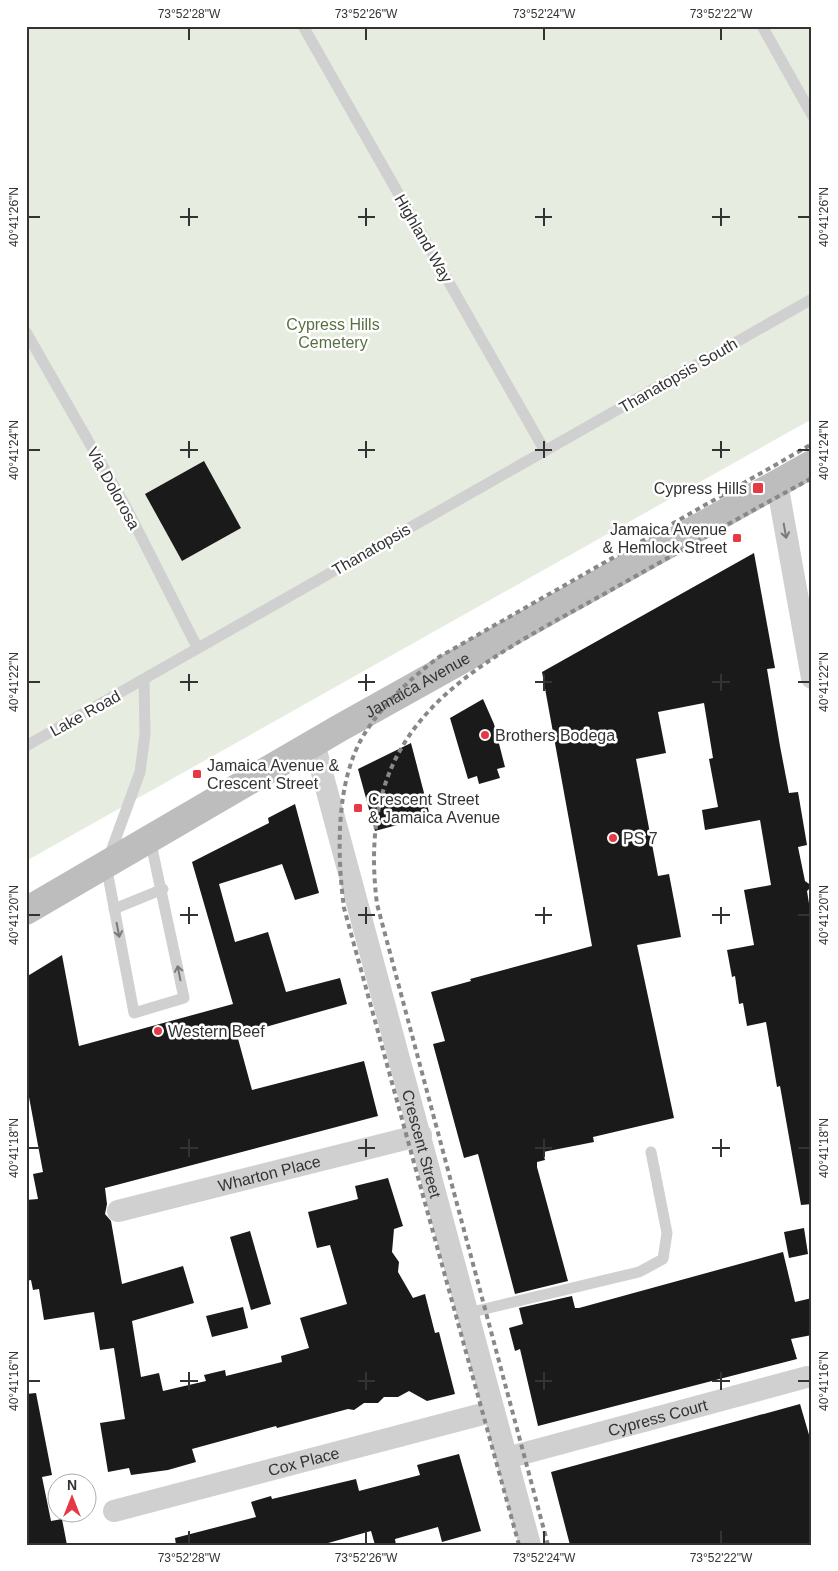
<svg xmlns="http://www.w3.org/2000/svg" width="838" height="1571" font-family="Helvetica,sans-serif">
<style>
.green{fill:#e6ecdf}
.building{fill:#1a1a1a}
.lines{fill:none;stroke-linecap:round;stroke-linejoin:round}
.lane{stroke:#d0d0d0;stroke-width:11}
.street{stroke:#d0d0d0;stroke-width:22}
.secondary{stroke:#bdbdbd;stroke-width:28}
.rail{stroke:#888;stroke-width:4;stroke-dasharray:5 4;stroke-linecap:butt}
.oneway{stroke:#7a7a7a}
.ticks{fill:none;stroke:#333;stroke-width:2}
.poi-dot{fill:#e63946;stroke:#fff;stroke-width:2}
.labels{text-anchor:middle;stroke-width:5;stroke-linejoin:round;paint-order:stroke}
.street-label{font-size:16px;fill:#333;stroke:#fff}
.park-label{font-size:16px;fill:#56703f;stroke:#fff}
.poi-label{font-size:16px;fill:#333;stroke:#fff;text-anchor:start}
.neatline{fill:none;stroke:#333;stroke-width:2}
.ticks-label{font-size:12px;text-anchor:middle;fill:#333}
</style>
<rect width="100%" height="100%" fill="#fff"/>
<polygon class="green" points="26,26 812,26 812,419 26,861"/>
<g class="building">
<polygon points="204,461 241,528 182,561 145,494"/>
<polygon points="754,553 775,668 767,669 780,746 789,793 798,792 807,845 798,847 805,881 812,886 807,891 812,922 812,1204 801,1205 780,1086 777,1087 766,1022 747,1026 743,1003 739,1004 735,976 732,977 727,950 754,945 744,890 771,885 760,820 705,830 702,810 718,807 709,759 713,758 704,703 658,712 666,753 636,759 658,876 669,874 681,937 637,945 674,1118 593,1137 594,1142 543,1152 545,1160 537,1162 537,1167 568,1281 515,1294 478,1154 464,1158 433,1044 445,1041 431,992 471,981 470,979 592,946 542,672"/>
<polygon points="483,699 494,724 505,767 497,769 500,778 479,784 477,776 468,779 450,718"/>
<polygon points="411,743 430,816 375,831 358,769"/>
<polygon points="295,804 319,893 295,900 282,864 219,884 235,942 268,932 286,992 340,978 347,1004 237,1035 252,1090 364,1061 378,1116 105,1188 107,1204 105,1214 111,1221 122,1284 183,1266 194,1303 132,1321 141,1377 159,1373 163,1391 206,1381 204,1375 225,1370 226,1376 282,1362 281,1356 309,1348 300,1318 347,1304 330,1245 317,1248 308,1212 358,1199 355,1186 388,1178 403,1226 394,1229 392,1252 399,1262 398,1272 413,1298 425,1294 435,1333 439,1332 455,1394 427,1401 409,1391 398,1397 384,1397 378,1403 364,1403 354,1410 348,1409 277,1428 276,1426 192,1449 196,1462 168,1470 131,1475 129,1468 108,1472 100,1423 125,1419 114,1348 100,1350 94,1312 44,1320 39,1289 33,1290 31,1280 26,1281 26,1200 38,1199 33,1174 43,1172 26,1081 26,977 62,955 79,1046 233,1004 192,862 269,823 268,818"/>
<polygon points="804,1228 808,1254 789,1258 784,1232"/>
<polygon points="250,1231 271,1304 251,1310 230,1237"/>
<polygon points="783,1252 795,1302 812,1298 812,1335 791,1339 797,1359 538,1426 520,1349 515,1351 509,1328 523,1324 519,1308 572,1296 575,1308 579,1308"/>
<polygon points="243,1307 248,1328 212,1337 206,1316"/>
<polygon points="36,1393 52,1475 42,1477 51,1521 62,1519 67,1545 26,1545 26,1394"/>
<polygon points="800,1404 812,1445 812,1545 570,1545 551,1472"/>
<polygon points="459,1454 481,1531 442,1542 438,1527 395,1539 396,1545 375,1545 371,1531 321,1545 176,1545 175,1538 256,1517 251,1502 271,1496 272,1499 356,1479 359,1491 420,1475 417,1465"/>
</g>
<g class="lines">
<g class="lane">
<polyline points="303,26 545,451"/>
<polyline points="762,26 812,115"/>
<polyline points="26,332 126,507 197,647"/>
<polyline points="144,680 145,734 140,772 106,865 134,1013 184,998 150,839"/>
<polyline points="26,746 812,299"/>
<polyline points="114,909 163,889"/>
<polyline points="468,1313 639,1272 663,1259 667,1233 651,1152"/>
</g>
<g class="street">
<polyline points="777,483 812,678"/>
<path id="s1" d="M 314,743 L 530,1545"/>
<path id="s2" d="M 118,1211 L 421,1135"/>
<path id="s3" d="M 507,1458 L 807,1377"/>
<path id="s4" d="M 114,1511 L 494,1411"/>
</g>
<path class="secondary" id="s5" d="M 26,911 L 338,729 L 812,464"/>
<g class="rail">
<path d="M 519,1545 L 344,908 C 337,855 335,780 365,733 C 384,703 411,678 439,657 L 812,444"/>
<path d="M 548,1545 L 377,904 C 354,722 467,670 604,594 C 673,555 742,516 812,478"/>
</g>
</g>
<defs><path id="oneway-shaft" d="M-6 0H5M1.5-3L5.5 0L1.5 3" fill="none" stroke-width="1.6" stroke-linecap="round" stroke-linejoin="round" transform="scale(1.25)"/></defs>
<g class="oneway">
<use href="#oneway-shaft" transform="translate(785 531) rotate(80)"/>
<use href="#oneway-shaft" transform="translate(118 930) rotate(79)"/>
<use href="#oneway-shaft" transform="translate(179 973) rotate(-101)"/>
</g>
<path class="ticks" d="M 189,28 L 189,40M 366,28 L 366,40M 544,28 L 544,40M 721,28 L 721,40M 189,208 L 189,226M 366,208 L 366,226M 544,208 L 544,226M 721,208 L 721,226M 28,217 L 40,217M 180,217 L 198,217M 358,217 L 375,217M 535,217 L 552,217M 712,217 L 730,217M 798,217 L 810,217M 189,441 L 189,458M 366,441 L 366,458M 544,441 L 544,458M 721,441 L 721,458M 28,450 L 40,450M 180,450 L 198,450M 358,450 L 375,450M 535,450 L 552,450M 712,450 L 730,450M 798,450 L 810,450M 189,674 L 189,691M 366,674 L 366,691M 544,674 L 544,691M 721,674 L 721,691M 28,682 L 40,682M 180,682 L 198,682M 358,682 L 375,682M 535,682 L 552,682M 712,682 L 730,682M 798,682 L 810,682M 189,907 L 189,924M 366,907 L 366,924M 544,907 L 544,924M 721,907 L 721,924M 28,915 L 40,915M 180,915 L 198,915M 358,915 L 375,915M 535,915 L 552,915M 712,915 L 730,915M 798,915 L 810,915M 189,1139 L 189,1157M 366,1139 L 366,1157M 544,1139 L 544,1157M 721,1139 L 721,1157M 28,1148 L 40,1148M 180,1148 L 198,1148M 358,1148 L 375,1148M 535,1148 L 552,1148M 712,1148 L 730,1148M 798,1148 L 810,1148M 189,1372 L 189,1390M 366,1372 L 366,1390M 544,1372 L 544,1390M 721,1372 L 721,1390M 28,1381 L 40,1381M 180,1381 L 198,1381M 358,1381 L 375,1381M 535,1381 L 552,1381M 712,1381 L 730,1381M 798,1381 L 810,1381M 189,1531 L 189,1544M 366,1531 L 366,1544M 544,1531 L 544,1544M 721,1531 L 721,1544"/>
<g class="poi-dot">
<rect x="752" y="482" width="12" height="12" rx="2.5"/>
<rect x="732" y="533" width="10" height="10" rx="2.5"/>
<circle cx="485" cy="735" r="5"/>
<rect x="192" y="769" width="10" height="10" rx="2.5"/>
<rect x="353" y="803" width="10" height="10" rx="2.5"/>
<circle cx="613" cy="838" r="5"/>
<circle cx="158" cy="1031" r="5"/>
</g>
<g class="labels">
<g class="street-label">
<text transform="translate(424 238) rotate(60)" y="6">Highland Way</text>
<text transform="translate(678 375) rotate(-30)" y="6">Thanatopsis South</text>
<text transform="translate(114 488) rotate(61)" y="6">Via Dolorosa</text>
<text transform="translate(371 549) rotate(-30)" y="6">Thanatopsis</text>
<text dy="6" stroke="none"><textPath href="#s5" startOffset="452">Jamaica Avenue</textPath></text>
<text transform="translate(85 713) rotate(-29)" y="6">Lake Road</text>
<text dy="6" stroke="none"><textPath href="#s1" startOffset="415">Crescent Street</textPath></text>
<text dy="6" stroke="none"><textPath href="#s2" startOffset="156">Wharton Place</textPath></text>
<text dy="6" stroke="none"><textPath href="#s3" startOffset="156">Cypress Court</textPath></text>
<text dy="6" stroke="none"><textPath href="#s4" startOffset="196">Cox Place</textPath></text>
</g>
<g class="park-label">
<text x="333" y="330">Cypress Hills<tspan x="333" dy="18">Cemetery</tspan></text>
</g>
<g class="poi-label">
<text x="747" y="494" text-anchor="end">Cypress Hills</text>
<text x="727" y="535" text-anchor="end">Jamaica Avenue<tspan x="727" dy="18">&amp; Hemlock Street</tspan></text>
<text x="495" y="741">Brothers Bodega</text>
<text x="207" y="771">Jamaica Avenue &amp;<tspan x="207" dy="18">Crescent Street</tspan></text>
<text x="368" y="805">Crescent Street<tspan x="368" dy="18">&amp; Jamaica Avenue</tspan></text>
<text x="623" y="844">PS 7</text>
<text x="168" y="1037">Western Beef</text>
</g>
</g>
<rect width="838" height="1571" fill="none" stroke="#ffffff" stroke-width="55"/>
<g transform="translate(72 1498)"><circle r="24" fill="#ffffff" stroke="#adadad"/>
<path d="M0-4L9 19L0 12L-9 19Z" fill="#e63946"/>
<text y="-8" font-size="14" font-weight="bold" text-anchor="middle" fill="#333333">N</text>
</g>
<rect x="28" y="28" width="782" height="1516" class="neatline"/>
<g class="ticks-label">
<text x="189" y="18">73°52'28"W</text>
<text x="366" y="18">73°52'26"W</text>
<text x="544" y="18">73°52'24"W</text>
<text x="721" y="18">73°52'22"W</text>
<text transform="translate(14 217) rotate(-90)" y="4">40°41'26"N</text>
<text transform="translate(824 217) rotate(-90)" y="4">40°41'26"N</text>
<text transform="translate(14 450) rotate(-90)" y="4">40°41'24"N</text>
<text transform="translate(824 450) rotate(-90)" y="4">40°41'24"N</text>
<text transform="translate(14 682) rotate(-90)" y="4">40°41'22"N</text>
<text transform="translate(824 682) rotate(-90)" y="4">40°41'22"N</text>
<text transform="translate(14 915) rotate(-90)" y="4">40°41'20"N</text>
<text transform="translate(824 915) rotate(-90)" y="4">40°41'20"N</text>
<text transform="translate(14 1148) rotate(-90)" y="4">40°41'18"N</text>
<text transform="translate(824 1148) rotate(-90)" y="4">40°41'18"N</text>
<text transform="translate(14 1381) rotate(-90)" y="4">40°41'16"N</text>
<text transform="translate(824 1381) rotate(-90)" y="4">40°41'16"N</text>
<text x="189" y="1562">73°52'28"W</text>
<text x="366" y="1562">73°52'26"W</text>
<text x="544" y="1562">73°52'24"W</text>
<text x="721" y="1562">73°52'22"W</text>
</g>
</svg>
